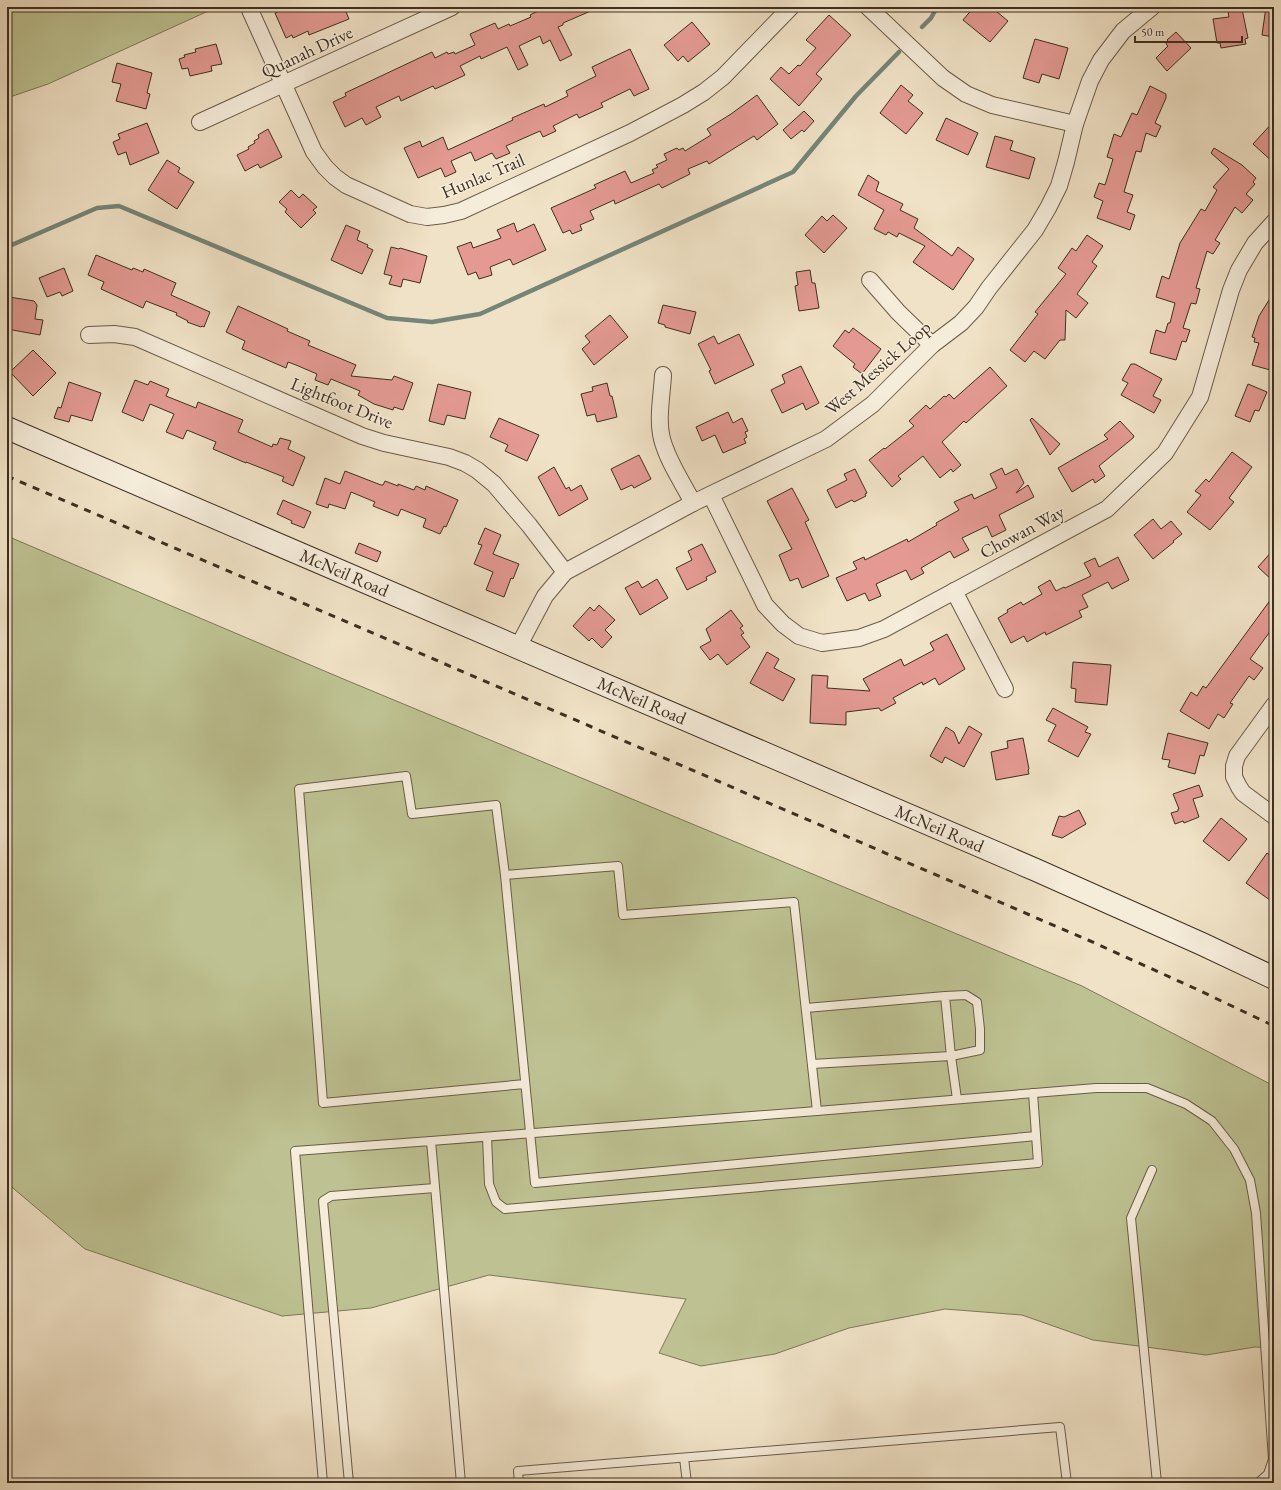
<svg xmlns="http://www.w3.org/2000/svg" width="1281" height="1490" font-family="'EB Garamond',serif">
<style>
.green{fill:#bec292;stroke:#7e7859}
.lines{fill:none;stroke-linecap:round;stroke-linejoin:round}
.stream{stroke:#758578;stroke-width:4.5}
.building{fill:#e49a93;stroke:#3d2f20}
.service-casing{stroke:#6a5c4a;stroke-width:10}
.minor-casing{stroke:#6a5c4a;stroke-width:18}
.secondary-casing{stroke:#3d2f20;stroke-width:24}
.service{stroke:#f5ecda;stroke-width:8}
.minor{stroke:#f5ecda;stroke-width:16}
.secondary{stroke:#f5ecda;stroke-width:22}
.rail{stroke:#3d2f20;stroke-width:3;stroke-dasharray:7 7;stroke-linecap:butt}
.labels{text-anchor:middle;stroke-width:3;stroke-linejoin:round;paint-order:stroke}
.street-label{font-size:18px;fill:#3d2f20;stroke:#f5ecda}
</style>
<rect width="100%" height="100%" fill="#f0e2c6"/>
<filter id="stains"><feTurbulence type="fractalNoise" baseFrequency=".005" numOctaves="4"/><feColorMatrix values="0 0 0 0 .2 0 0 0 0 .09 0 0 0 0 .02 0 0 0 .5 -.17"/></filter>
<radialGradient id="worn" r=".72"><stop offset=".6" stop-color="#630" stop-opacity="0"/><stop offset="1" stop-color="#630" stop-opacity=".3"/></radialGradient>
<g class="green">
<polygon points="7,7 217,7 48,84 7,98"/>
<polygon points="7,536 341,678 1082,986 1274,1086 1274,1348 1255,1347 1206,1355 1093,1340 1022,1315 945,1309 849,1328 775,1354 701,1366 659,1353 686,1299 489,1275 371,1308 282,1316 85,1249 7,1183"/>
</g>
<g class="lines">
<g class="stream">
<polyline points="922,27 931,18 937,7"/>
<polyline points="7,247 97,208 119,206 387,318 432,322 480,314 793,172 856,96 899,52"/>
</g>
</g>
<g class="building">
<polygon points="288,7 344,7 349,19 309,35 308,31 293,38 292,35 286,38 275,13"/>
<polygon points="551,7 600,7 563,23 563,25 558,27 572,55 560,61 550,40 543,44 540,36 519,46 528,65 518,70 507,47 481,59 480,56 460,66 465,75 444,85 435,89 433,86 401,101 399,96 376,107 381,117 366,125 362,118 345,127 333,102 346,96 345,93 432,52 435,58 447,52 448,54 454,52 455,54 475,45 470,34 495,23 498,29 509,24 510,26 531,17 530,15 542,9 543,11"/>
<polygon points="974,7 991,7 1008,21 990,42 963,20"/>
<polygon points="1266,7 1274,7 1274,37 1262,35"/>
<polygon points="1242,9 1248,38 1245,39 1246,44 1221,48 1220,43 1217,43 1213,19 1229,17 1228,11"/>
<polygon points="829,15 851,35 816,74 822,79 799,106 770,79 781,67 789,74 798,65 800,66 816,48 806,40"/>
<polygon points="692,22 710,44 688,62 683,56 678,61 664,45"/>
<polygon points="1176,32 1191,48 1167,71 1156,58 1168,46 1166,44 1168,41 1167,40"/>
<polygon points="1035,39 1068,48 1059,79 1042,74 1039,83 1023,78"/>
<polygon points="216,44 222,64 211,66 212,71 190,76 188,68 182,69 179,59 185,57 184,55 196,52 195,49"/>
<polygon points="630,49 649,89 634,96 630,89 601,103 603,107 579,118 577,114 553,126 556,131 543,137 540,131 506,146 510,153 496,159 492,153 475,161 471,152 451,161 456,172 445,177 441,168 418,178 404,148 420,141 422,147 443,137 448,150 513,120 512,118 544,104 545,107 568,96 566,91 596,76 592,67"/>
<polygon points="117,63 152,73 147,93 150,94 146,109 116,101 121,84 112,82"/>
<polygon points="901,85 913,95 908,101 923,113 906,134 880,113"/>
<polygon points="1150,86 1166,94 1166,98 1155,123 1161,126 1156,137 1146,133 1141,152 1136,151 1124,192 1133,195 1127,212 1135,215 1130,230 1097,218 1103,201 1094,197 1099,183 1105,185 1113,159 1107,157 1114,134 1121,137 1132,113 1137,115"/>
<polygon points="757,95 778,124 757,140 754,136 709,164 707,161 688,169 690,174 662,188 659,184 615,204 614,200 590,211 594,219 580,225 582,230 572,234 570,230 563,233 551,208 596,188 594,185 625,171 631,183 654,173 652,170 658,167 656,165 667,160 664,154 677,148 679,150 683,148 685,151 711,135 707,129 731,114"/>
<polygon points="804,111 814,121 804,132 802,130 791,139 783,130"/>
<polygon points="946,118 978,133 968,155 936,140"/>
<polygon points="1274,121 1274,163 1253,144"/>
<polygon points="147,123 159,153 130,165 126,152 118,155 113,142 120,139 118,134"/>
<polygon points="268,129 282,157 260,168 258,164 245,171 237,155 249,149 248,147 255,143 254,141 259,138 258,135"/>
<polygon points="995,136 1013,141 1010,150 1035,158 1029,179 986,167"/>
<polygon points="1214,148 1242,165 1256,178 1253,182 1255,184 1246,194 1253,200 1242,213 1235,207 1215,240 1220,243 1213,254 1207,251 1196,288 1200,289 1196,304 1191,303 1183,328 1190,330 1186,342 1182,341 1176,360 1150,353 1156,330 1165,333 1168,323 1170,323 1175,303 1156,297 1162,276 1169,279 1180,243 1201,209 1205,211 1217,190 1213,187 1229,169 1211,153"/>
<polygon points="167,160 180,168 178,172 194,182 177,209 148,190"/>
<polygon points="868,175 879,182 876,191 903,204 900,210 918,219 914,228 952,256 958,247 974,259 953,290 913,262 925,246 899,233 897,237 888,232 886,235 874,229 884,210 858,195"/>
<polygon points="291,190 299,198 303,194 317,207 313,210 316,213 301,228 285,212 287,209 279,202"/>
<polygon points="833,215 847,228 824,253 805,235 822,216 827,221"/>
<polygon points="514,223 517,232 534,224 546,250 513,265 510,259 490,267 492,275 479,279 476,272 468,275 457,247 471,242 473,248 501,238 497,230"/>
<polygon points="346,225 360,231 357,240 368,245 367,247 373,250 362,274 331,260"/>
<polygon points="1087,235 1103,246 1092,262 1097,266 1077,294 1088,303 1076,318 1066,310 1065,340 1060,340 1045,359 1034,351 1025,362 1010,350 1038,314 1035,312 1066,274 1058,268 1072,248 1076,251"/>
<polygon points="391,247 399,249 400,248 427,256 420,283 403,279 401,287 389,284 392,276 384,274"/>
<polygon points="96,255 132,270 133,268 143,272 144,269 176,283 171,295 210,312 204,327 202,326 201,327 187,322 188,321 176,315 177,313 146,301 143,308 101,289 104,282 88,275"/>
<polygon points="64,268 73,291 62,296 60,292 47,297 39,278"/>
<polygon points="810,270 812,283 815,283 819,308 799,311 795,286 798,285 796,272"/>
<polygon points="1274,292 1274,371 1252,365 1259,343 1254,342 1255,338 1252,337 1259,316"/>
<polygon points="9,297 34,301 37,305 35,319 43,320 40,335 7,329 7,298 9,298"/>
<polygon points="663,305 696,312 690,334 665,327 665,325 658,323"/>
<polygon points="238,306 288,329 287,331 310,341 308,345 356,365 351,376 392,380 394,376 413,383 403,410 394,407 393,410 374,404 358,395 360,391 331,379 328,385 315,380 317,374 296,365 288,362 286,368 242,349 245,341 226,332"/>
<polygon points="610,315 628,337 594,365 582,349 590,342 585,336"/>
<polygon points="853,328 881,349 862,374 853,367 855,364 833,346 845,330 849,333"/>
<polygon points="739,334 754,365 715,384 709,371 711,370 698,344 714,336 718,344"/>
<polygon points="33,350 56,373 33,396 10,372"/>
<polygon points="1131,364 1135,364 1162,379 1153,396 1161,400 1154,413 1121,395 1128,383 1122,380"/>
<polygon points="801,366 819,403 806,410 803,403 782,413 771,390 785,383 782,375"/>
<polygon points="990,367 1007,386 966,423 964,421 942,442 961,465 953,472 951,469 940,478 923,456 898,476 901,479 892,487 869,460 884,448 885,449 914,426 909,421 926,405 930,409 944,396 946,397 949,394 954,399"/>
<polygon points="135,380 148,385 150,381 169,389 166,396 196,408 198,402 243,420 238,432 272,447 273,444 277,445 280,438 291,441 288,449 305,457 293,486 282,481 284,477 246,462 246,463 213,449 216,442 187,430 183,439 166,432 174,414 150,404 143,421 122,412"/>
<polygon points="69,382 101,393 92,421 71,415 69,422 54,418 58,407 61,408"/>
<polygon points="607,383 610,396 612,396 617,417 597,422 595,414 587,416 581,394 593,391 592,387"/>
<polygon points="438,384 471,392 465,419 447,415 444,425 429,421"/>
<polygon points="1248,384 1267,392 1259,411 1255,410 1250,422 1235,416"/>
<polygon points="728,412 733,423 742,418 748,431 745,432 747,437 744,439 746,443 723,453 715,435 702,441 696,427"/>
<polygon points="499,418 539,435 527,461 505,451 508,445 490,437"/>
<polygon points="1032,418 1060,444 1050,455 1030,420"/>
<polygon points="1120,421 1134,436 1133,438 1099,466 1105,476 1095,483 1093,479 1072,492 1058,468 1108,439 1104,435"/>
<polygon points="1232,452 1252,467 1229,498 1234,502 1210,530 1187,512 1201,495 1195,491 1206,479 1209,482"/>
<polygon points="639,455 651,479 634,488 632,485 621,490 611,469"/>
<polygon points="554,467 566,489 569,487 571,491 581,485 588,499 559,516 538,477"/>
<polygon points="1002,468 1005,475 1017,469 1024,483 1016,493 1028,485 1034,497 999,515 1006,530 992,537 987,526 962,538 969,550 954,558 950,551 921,568 924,573 911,580 906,570 876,584 881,596 869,601 865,593 847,601 836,578 857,569 853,562 864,557 865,560 907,539 908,542 937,525 936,523 959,510 954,502 972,494 974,499 997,488 990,474"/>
<polygon points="855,469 867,493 865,494 866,496 854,502 852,500 836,508 827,490 847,480 844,474"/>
<polygon points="345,471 381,485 383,485 385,481 398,486 398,484 414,490 416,486 425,490 426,486 458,500 446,527 444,526 440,534 423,527 426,519 401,509 398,516 373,506 375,502 351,492 345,509 329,504 328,508 316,504 325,478 340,484"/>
<polygon points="792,488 809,520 805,522 829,576 802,588 798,578 790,581 779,555 792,549 767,501"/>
<polygon points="283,500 311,512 304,528 291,523 292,521 277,514"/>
<polygon points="1153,519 1161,529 1171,521 1182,534 1173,541 1174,542 1153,559 1134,535"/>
<polygon points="485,528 501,535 493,554 519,564 513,579 511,578 504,597 486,590 493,572 474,564 482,545 478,544"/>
<polygon points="359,543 381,552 377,562 355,553"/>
<polygon points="702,544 716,572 706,577 707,580 687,590 676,568 692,560 688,551"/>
<polygon points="1274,549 1274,582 1258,567"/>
<polygon points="1118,557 1129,580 1112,589 1108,582 1082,595 1088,607 1079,611 1082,617 1046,635 1045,632 1027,642 1024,636 1011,643 998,618 1008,612 1007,610 1021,602 1023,605 1042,594 1038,587 1050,580 1056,591 1064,587 1065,588 1091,576 1084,563 1095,558 1099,567"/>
<polygon points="657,579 668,598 640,615 625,588 638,581 642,588"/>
<polygon points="1274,595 1274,626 1250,659 1263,668 1254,680 1249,676 1230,703 1233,704 1224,718 1218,714 1209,729 1180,711 1191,692 1197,696 1203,686 1206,688"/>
<polygon points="599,605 615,620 605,630 612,637 602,648 592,638 589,641 573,626 590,607 594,611"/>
<polygon points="731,610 743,626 740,628 744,633 741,635 750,647 727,665 718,654 710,660 700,647 711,641 706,629"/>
<polygon points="947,634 965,669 939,685 935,678 923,685 922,682 893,698 896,703 881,711 879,708 846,712 846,725 810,723 812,675 828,676 827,688 870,691 863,679 901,659 904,666 934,650 930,643"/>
<polygon points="767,652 779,659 774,668 795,679 783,701 750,683"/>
<polygon points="1073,662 1111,665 1107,705 1075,702 1076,689 1071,688"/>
<polygon points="1053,708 1088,727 1085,732 1091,734 1078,757 1048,741 1056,725 1046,720"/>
<polygon points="969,726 982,734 964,767 945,757 942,763 930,756 946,727 954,732 959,744"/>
<polygon points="1168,733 1208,743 1204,756 1200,755 1195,774 1168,767 1170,760 1162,759"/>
<polygon points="1023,738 1029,769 1028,770 1029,774 996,780 991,752 1008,748 1007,741"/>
<polygon points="1199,785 1203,796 1193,799 1199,817 1184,823 1183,821 1175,824 1171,813 1178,811 1178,809 1179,809 1173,794"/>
<polygon points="1079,810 1086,824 1062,838 1052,835 1059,816 1064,817"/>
<polygon points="1221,818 1247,839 1229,861 1203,841"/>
<polygon points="1267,853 1274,858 1274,903 1246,883"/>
</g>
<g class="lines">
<defs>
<g id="service">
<polyline points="505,875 618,866 623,915 794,902 817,1111"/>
<polyline points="806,1008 945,996 951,1056 980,1050 980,1029 977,1002 966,995 945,996"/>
<polyline points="812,1064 951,1056 957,1099"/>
<polyline points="525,1084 323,1103 299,789 406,776 412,814 496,805 505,875 535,1183 1036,1136"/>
<polyline points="487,1137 489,1184 496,1202 505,1209 1038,1163 1033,1093"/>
<polyline points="431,1141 817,1111 1096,1088 1147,1088 1186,1104 1212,1121 1234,1149 1250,1180 1256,1213 1273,1459 1268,1474 1258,1483"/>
<polyline points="1152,1170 1131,1218 1157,1483"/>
<polyline points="684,1458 687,1483"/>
<polyline points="323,1483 295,1151 431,1141 461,1483"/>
<polyline points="349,1483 323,1201 331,1196 435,1188"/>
<polyline points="519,1483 518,1471 1060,1427 1067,1483"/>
</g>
<g id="minor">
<polyline points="868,7 943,78 966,94 992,105 1075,124"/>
<polyline points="250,10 314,152 325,167 335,177 346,185 410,214 427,217 444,215 461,211 630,133 683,105 704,92 723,77 791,7"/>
<polyline points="200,122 452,7"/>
<polyline points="870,280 898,312 932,345"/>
<polyline points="89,335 114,334 135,337 362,436 384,443 449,457 465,463 477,470 494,484 529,525 565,572"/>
<path d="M 663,375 C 662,395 657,419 662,439 C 668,462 683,483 693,503"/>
<polyline points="711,495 765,605 783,624 799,636 822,643 859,638 884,629 1107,509 1165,453 1200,397 1231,290 1239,270 1255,243 1274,222"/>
<polyline points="954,591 1005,689"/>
<polyline points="518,647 545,596 565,572 693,503 826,439 873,404 932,345 961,323 976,307 989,288 1035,230 1048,208 1059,186 1066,162 1075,124 1090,81 1101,60 1123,31 1152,7"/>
<polyline points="1274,705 1237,756 1234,766 1234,777 1239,787 1243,793 1274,816"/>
</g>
<g id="secondary">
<path id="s1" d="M 7,428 L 1036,870 L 1202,944 L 1274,978"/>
</g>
</defs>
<use href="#service" class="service-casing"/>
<use href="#minor" class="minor-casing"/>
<use href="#secondary" class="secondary-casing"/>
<use href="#service" class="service"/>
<use href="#minor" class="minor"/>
<use href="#secondary" class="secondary"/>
<polyline class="rail" points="7,476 1088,940 1194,988 1274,1026"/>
</g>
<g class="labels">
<g class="street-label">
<text transform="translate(307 52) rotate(-25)" y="6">Quanah Drive</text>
<text transform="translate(483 176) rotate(-23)" y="6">Hunlac Trail</text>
<text transform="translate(878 368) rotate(-41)" y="6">West Messick Loop</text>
<text transform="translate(342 403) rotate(22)" y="6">Lightfoot Drive</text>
<text transform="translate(1022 532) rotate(-28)" y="6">Chowan Way</text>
<text dy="6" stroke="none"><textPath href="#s1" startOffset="367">McNeil Road</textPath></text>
<text dy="6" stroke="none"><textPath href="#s1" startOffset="691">McNeil Road</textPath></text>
<text dy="6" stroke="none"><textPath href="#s1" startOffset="1015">McNeil Road</textPath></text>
</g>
</g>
<rect width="1281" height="1490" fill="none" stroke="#f0e2c6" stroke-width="24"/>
<rect x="8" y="8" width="1265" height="1474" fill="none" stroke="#3d2f20" stroke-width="2"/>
<rect x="12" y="12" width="1257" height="1466" fill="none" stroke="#3d2f20"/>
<path d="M1135 36v6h107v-6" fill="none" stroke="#3d2f20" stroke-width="2"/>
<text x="1141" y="36" font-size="12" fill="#3d2f20" stroke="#f5ecda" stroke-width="3" paint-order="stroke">50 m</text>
<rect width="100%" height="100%" filter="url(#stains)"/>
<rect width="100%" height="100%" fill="url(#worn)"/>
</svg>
